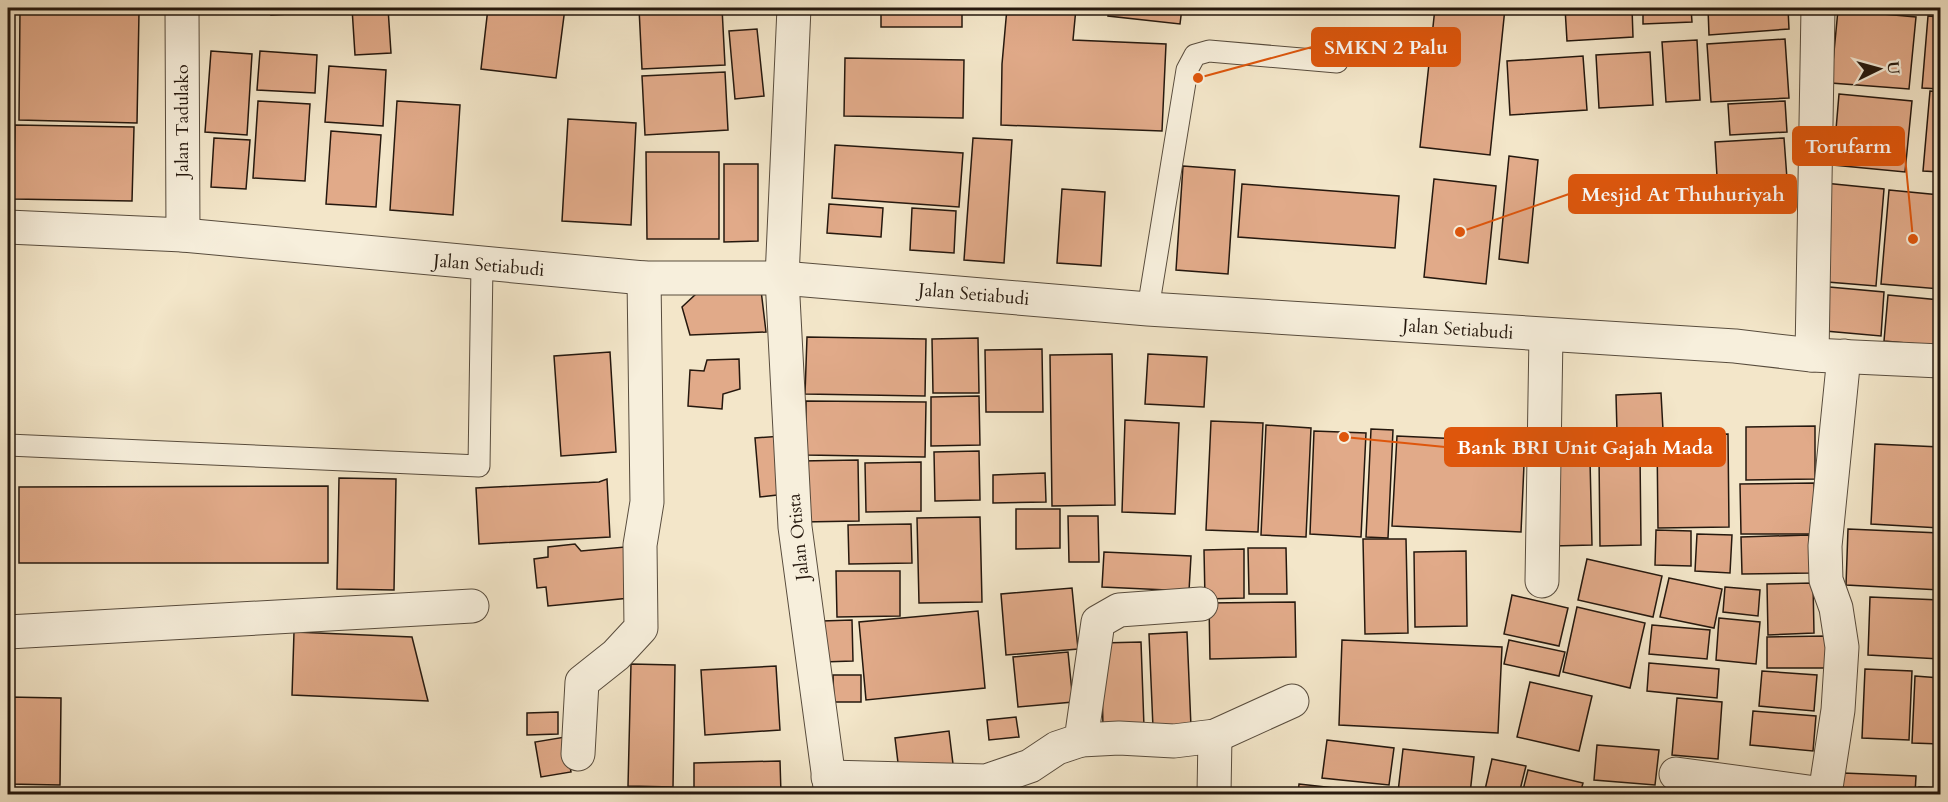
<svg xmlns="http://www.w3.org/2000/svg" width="1948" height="802" font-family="Cardo,serif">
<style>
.building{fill:#e1aa89;stroke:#25180e;stroke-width:1.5}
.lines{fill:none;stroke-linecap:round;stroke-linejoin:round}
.lane-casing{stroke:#584c3d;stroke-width:23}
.street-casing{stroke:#584c3d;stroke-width:35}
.lane{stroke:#f7efdc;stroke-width:21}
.street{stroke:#f7efdc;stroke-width:33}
.labels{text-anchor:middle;stroke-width:4.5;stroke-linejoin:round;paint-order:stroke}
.street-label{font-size:18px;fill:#25180e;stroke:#f7efdc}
.leader{fill:none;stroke:#de560c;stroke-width:2}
.callout-dot{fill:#de560c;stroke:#f7efdc;stroke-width:2}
.callout{fill:#de560c;stroke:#de560c;stroke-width:2}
.callout-label{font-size:20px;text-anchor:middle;font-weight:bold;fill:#fff}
</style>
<rect width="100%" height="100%" fill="#f3e6c9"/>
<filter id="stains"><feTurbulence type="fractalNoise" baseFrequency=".00333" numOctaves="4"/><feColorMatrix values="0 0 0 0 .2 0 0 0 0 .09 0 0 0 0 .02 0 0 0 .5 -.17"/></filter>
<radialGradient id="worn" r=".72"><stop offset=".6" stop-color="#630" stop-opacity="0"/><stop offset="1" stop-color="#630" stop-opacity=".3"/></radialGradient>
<g class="building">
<polygon points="271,8 308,8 308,13 271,15"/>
<polygon points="352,8 388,8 391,53 355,55"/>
<polygon points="488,8 565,8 556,78 481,69"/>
<polygon points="639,8 722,8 725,65 642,69"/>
<rect x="881" y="8" width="81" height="19"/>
<polygon points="1007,8 1076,8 1073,40 1166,44 1162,131 1001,125 1002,64"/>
<polygon points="1109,8 1182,8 1180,24 1108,16"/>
<polygon points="1435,8 1505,8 1490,155 1420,147"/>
<polygon points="1565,8 1632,8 1633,37 1567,41"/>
<polygon points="1643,8 1691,8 1692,22 1643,24"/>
<polygon points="1708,8 1788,8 1789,29 1709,35"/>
<polygon points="20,9 139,12 137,123 19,120"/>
<polygon points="1838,10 1916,17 1909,89 1831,83"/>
<polygon points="1928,16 1940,17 1940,89 1922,88"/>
<polygon points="757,29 764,96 735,99 729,31"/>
<polygon points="1785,39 1789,98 1711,102 1707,44"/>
<polygon points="1697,40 1700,100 1666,102 1662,42"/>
<polygon points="211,51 252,54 247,135 205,132"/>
<polygon points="260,51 317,55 315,93 257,90"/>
<polygon points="1650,52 1653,105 1599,108 1596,55"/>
<polygon points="1583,56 1587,110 1510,115 1507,61"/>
<polygon points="845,58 964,60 963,118 844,116"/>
<polygon points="329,66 386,70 383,126 325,122"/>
<polygon points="725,72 728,130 645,135 642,76"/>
<polygon points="1930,91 1940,92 1940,172 1923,171"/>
<polygon points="1839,94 1912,101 1905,172 1833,165"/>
<polygon points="258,101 310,104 305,181 253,178"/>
<polygon points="397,101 460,105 453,215 390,210"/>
<polygon points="1785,101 1787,132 1730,135 1728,104"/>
<polygon points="568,119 636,123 631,225 562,221"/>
<polygon points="15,125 134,127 132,201 13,199"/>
<polygon points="331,131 381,135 376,207 326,204"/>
<polygon points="214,138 250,140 246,189 211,187"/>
<polygon points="973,138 1012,140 1004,263 964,260"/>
<polygon points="1784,138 1789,206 1719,211 1715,142"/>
<polygon points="835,145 963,153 959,207 832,198"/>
<polygon points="646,152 719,152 719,239 647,239"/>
<polygon points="1509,156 1538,160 1528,263 1499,259"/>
<polygon points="724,164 758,164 758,241 724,242"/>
<polygon points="1183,166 1235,170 1228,274 1176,270"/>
<polygon points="1434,179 1496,186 1486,284 1424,277"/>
<polygon points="1824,183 1884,189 1876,286 1815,281"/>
<polygon points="1242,184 1399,196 1395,248 1238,237"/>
<polygon points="1062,189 1105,192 1101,266 1057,263"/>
<polygon points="1889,190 1940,195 1940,289 1881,284"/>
<polygon points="829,204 883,208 881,237 827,233"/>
<polygon points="912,208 956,211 954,253 910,250"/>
<polygon points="1818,286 1884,292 1881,336 1814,330"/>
<polygon points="761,290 766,332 690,335 682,307 696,294"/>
<polygon points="1888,295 1940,300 1940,346 1884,341"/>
<polygon points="807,337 926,339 925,396 805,394"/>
<polygon points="978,338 979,393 933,393 932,339"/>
<polygon points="1042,349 1043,412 986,412 985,350"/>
<polygon points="610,352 616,452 561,456 554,356"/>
<polygon points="1112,354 1115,505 1052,506 1050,355"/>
<polygon points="1148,354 1207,357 1204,407 1145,404"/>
<polygon points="739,359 740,389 723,394 722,409 688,406 690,370 704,371 707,360"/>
<polygon points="1661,393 1663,430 1617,432 1616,395"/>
<polygon points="979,396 980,445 931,446 931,397"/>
<polygon points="806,401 926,402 925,457 806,455"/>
<polygon points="1125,420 1179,423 1175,514 1122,512"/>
<polygon points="1211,421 1263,423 1258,532 1206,530"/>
<polygon points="1266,425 1311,428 1306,537 1261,535"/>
<polygon points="1815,426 1815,479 1746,480 1746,427"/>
<polygon points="1371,429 1393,430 1388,538 1366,537"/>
<polygon points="1314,431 1366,433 1361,537 1310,534"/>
<polygon points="1728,434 1729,527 1658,528 1657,435"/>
<polygon points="782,436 786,494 760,497 755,438"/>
<polygon points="1397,436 1525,442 1521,532 1392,526"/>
<polygon points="1875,444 1940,447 1940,528 1871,524"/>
<polygon points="979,451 980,500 935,501 934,452"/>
<polygon points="1640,455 1641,545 1600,546 1599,456"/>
<polygon points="858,460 859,521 802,522 801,461"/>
<polygon points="1590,460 1592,545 1553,546 1552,461"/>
<polygon points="921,462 921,511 866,512 865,463"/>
<polygon points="1045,473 1046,502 993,503 993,475"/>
<polygon points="339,478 396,479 394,590 337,589"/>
<polygon points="607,479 610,537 479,544 476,488 599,482"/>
<polygon points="1814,483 1815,534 1741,534 1740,484"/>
<polygon points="328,486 328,563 19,563 19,487"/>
<polygon points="1016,509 1060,509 1060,548 1016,549"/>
<polygon points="1068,516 1098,516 1099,562 1069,562"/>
<polygon points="980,517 982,602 919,603 917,518"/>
<polygon points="911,524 912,563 849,564 848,525"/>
<polygon points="1848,529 1940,533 1940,590 1846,585"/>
<polygon points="1656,530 1691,531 1691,566 1655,565"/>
<polygon points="1697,534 1732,535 1730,573 1695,571"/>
<polygon points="1809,535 1810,573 1742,574 1741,537"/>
<polygon points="1363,539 1406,539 1408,633 1365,634"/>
<polygon points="575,544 581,551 625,547 630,598 548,606 546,587 537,588 534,559 548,557 548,547"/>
<polygon points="1248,548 1286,548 1287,594 1249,594"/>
<polygon points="1244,549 1244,598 1205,599 1204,550"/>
<polygon points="1466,551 1467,626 1415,627 1414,552"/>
<polygon points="1104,552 1191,556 1189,591 1102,587"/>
<polygon points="1587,559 1662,576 1653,617 1578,600"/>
<polygon points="836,571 900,571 900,616 837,617"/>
<polygon points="1669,578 1722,589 1714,628 1660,617"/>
<polygon points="1813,583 1814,633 1768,635 1767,584"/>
<polygon points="1725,587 1760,590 1758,616 1723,612"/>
<polygon points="1072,588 1078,649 1006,655 1001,594"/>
<polygon points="1512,595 1568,608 1559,646 1504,634"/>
<polygon points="1870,597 1940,600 1940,659 1868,655"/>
<polygon points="1295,602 1296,657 1210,659 1209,603"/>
<polygon points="1577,607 1645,623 1630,688 1563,672"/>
<polygon points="978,611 985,688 866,700 859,622"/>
<polygon points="1719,618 1760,622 1756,664 1716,660"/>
<polygon points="852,620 853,661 822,662 822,621"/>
<polygon points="1652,625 1710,630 1707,659 1649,654"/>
<polygon points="294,632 412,637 428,701 292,695"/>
<polygon points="1187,632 1191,727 1153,728 1149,634"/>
<polygon points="1826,636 1827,668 1767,668 1767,637"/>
<polygon points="1342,640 1502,647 1498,733 1339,725"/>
<polygon points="1509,640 1565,652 1559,676 1504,664"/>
<polygon points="1141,642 1144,727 1103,727 1101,643"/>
<polygon points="1068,652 1073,702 1018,707 1013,657"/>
<polygon points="1649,663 1719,669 1717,698 1647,691"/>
<polygon points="631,664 675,665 673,787 628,786"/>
<polygon points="776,666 780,730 705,735 701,670"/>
<polygon points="1865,669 1912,671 1909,740 1862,738"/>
<polygon points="1762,671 1817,675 1814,711 1759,706"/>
<polygon points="833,675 861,675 861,702 834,702"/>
<polygon points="1915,676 1940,678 1940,744 1912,743"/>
<polygon points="1530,682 1592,696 1579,751 1517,737"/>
<polygon points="8,697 61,698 60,785 8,784"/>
<polygon points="1677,698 1722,702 1718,759 1672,755"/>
<polygon points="1753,711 1816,716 1813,751 1750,745"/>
<polygon points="558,712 558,734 527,735 527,713"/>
<polygon points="1016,717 1019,737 989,740 987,720"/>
<polygon points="949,731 953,764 899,771 895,738"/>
<polygon points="565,737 571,772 541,777 535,742"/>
<polygon points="1327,740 1394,748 1389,785 1322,778"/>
<polygon points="1597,745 1659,750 1655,785 1594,780"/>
<polygon points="1403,749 1474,757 1470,794 1398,792"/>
<polygon points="1492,759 1526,766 1519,794 1484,794"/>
<polygon points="780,761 781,794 694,794 694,763"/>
<polygon points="1528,770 1583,783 1580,794 1522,794"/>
<polygon points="1843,773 1916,776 1915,794 1842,794"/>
<polygon points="1299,784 1370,792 1370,794 1298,794"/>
<polygon points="1919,787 1940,788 1940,794 1919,794"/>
</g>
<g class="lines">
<defs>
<g id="lane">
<polyline points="1148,309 1187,70 1195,55 1209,51 1337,62"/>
<polyline points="8,445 479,466 482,264"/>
</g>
<g id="street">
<polyline points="182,8 183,235"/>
<polyline points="794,8 782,278 795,527 831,794"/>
<polyline points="8,227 183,235 644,278 782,278 1148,309 1735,346 1812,355 1940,361"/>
<polyline points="1812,355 1818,8"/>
<polyline points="1542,581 1546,335"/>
<polyline points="8,632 472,606"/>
<polyline points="1081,740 1119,738 1174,741 1215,736 1292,701"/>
<polyline points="578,754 582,682 616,655 641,628 640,545 647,502 644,278"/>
<polyline points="1676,774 1823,794"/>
<polyline points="828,777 986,781 1030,766 1057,748 1081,740 1098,622 1119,610 1201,604"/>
<polyline points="1214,794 1215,736"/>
<polyline points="1825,794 1838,710 1842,647 1836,608 1826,580 1825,546 1844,356"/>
</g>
</defs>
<use href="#lane" class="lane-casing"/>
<use href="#street" class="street-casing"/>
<use href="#lane" class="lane"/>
<use href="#street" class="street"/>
</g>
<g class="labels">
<g class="street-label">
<text transform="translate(182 121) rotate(-90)" y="6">Jalan Tadulako</text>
<text transform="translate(489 265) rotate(5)" y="6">Jalan Setiabudi</text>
<text transform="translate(974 294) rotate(5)" y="6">Jalan Setiabudi</text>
<text transform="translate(1458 329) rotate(4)" y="6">Jalan Setiabudi</text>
<text transform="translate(798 537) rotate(-96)" y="6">Jalan Otista</text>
</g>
</g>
<path class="leader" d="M1198 78L1312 47M1913 239L1904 146M1460 232L1569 194M1344 437L1445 447"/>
<g class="callout-dot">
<circle cx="1198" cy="78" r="6"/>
<circle cx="1913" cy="239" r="6"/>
<circle cx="1460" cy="232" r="6"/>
<circle cx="1344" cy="437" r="6"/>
</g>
<g class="callout">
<rect x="1312" y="28" width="148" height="38" rx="6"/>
<rect x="1793" y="127" width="111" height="38" rx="6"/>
<rect x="1569" y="175" width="227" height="38" rx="6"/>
<rect x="1445" y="428" width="280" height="38" rx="6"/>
</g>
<g class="callout-label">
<text x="1386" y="54">SMKN 2 Palu</text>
<text x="1848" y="153">Torufarm</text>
<text x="1683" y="201">Mesjid At Thuhuriyah</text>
<text x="1585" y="454">Bank BRI Unit Gajah Mada</text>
</g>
<rect width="1948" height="802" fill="none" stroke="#f3e6c9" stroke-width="30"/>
<rect x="9" y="9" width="1930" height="784" fill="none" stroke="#25180e" stroke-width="3"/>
<rect x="15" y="15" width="1918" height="772" fill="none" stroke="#25180e" stroke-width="1.5"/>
<g transform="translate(1879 69) rotate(85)" stroke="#f7efdc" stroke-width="4.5" paint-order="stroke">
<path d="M0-4.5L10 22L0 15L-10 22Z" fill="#25180e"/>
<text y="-9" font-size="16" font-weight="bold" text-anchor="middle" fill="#25180e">U</text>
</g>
<rect width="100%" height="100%" filter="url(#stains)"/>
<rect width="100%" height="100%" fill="url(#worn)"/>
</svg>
